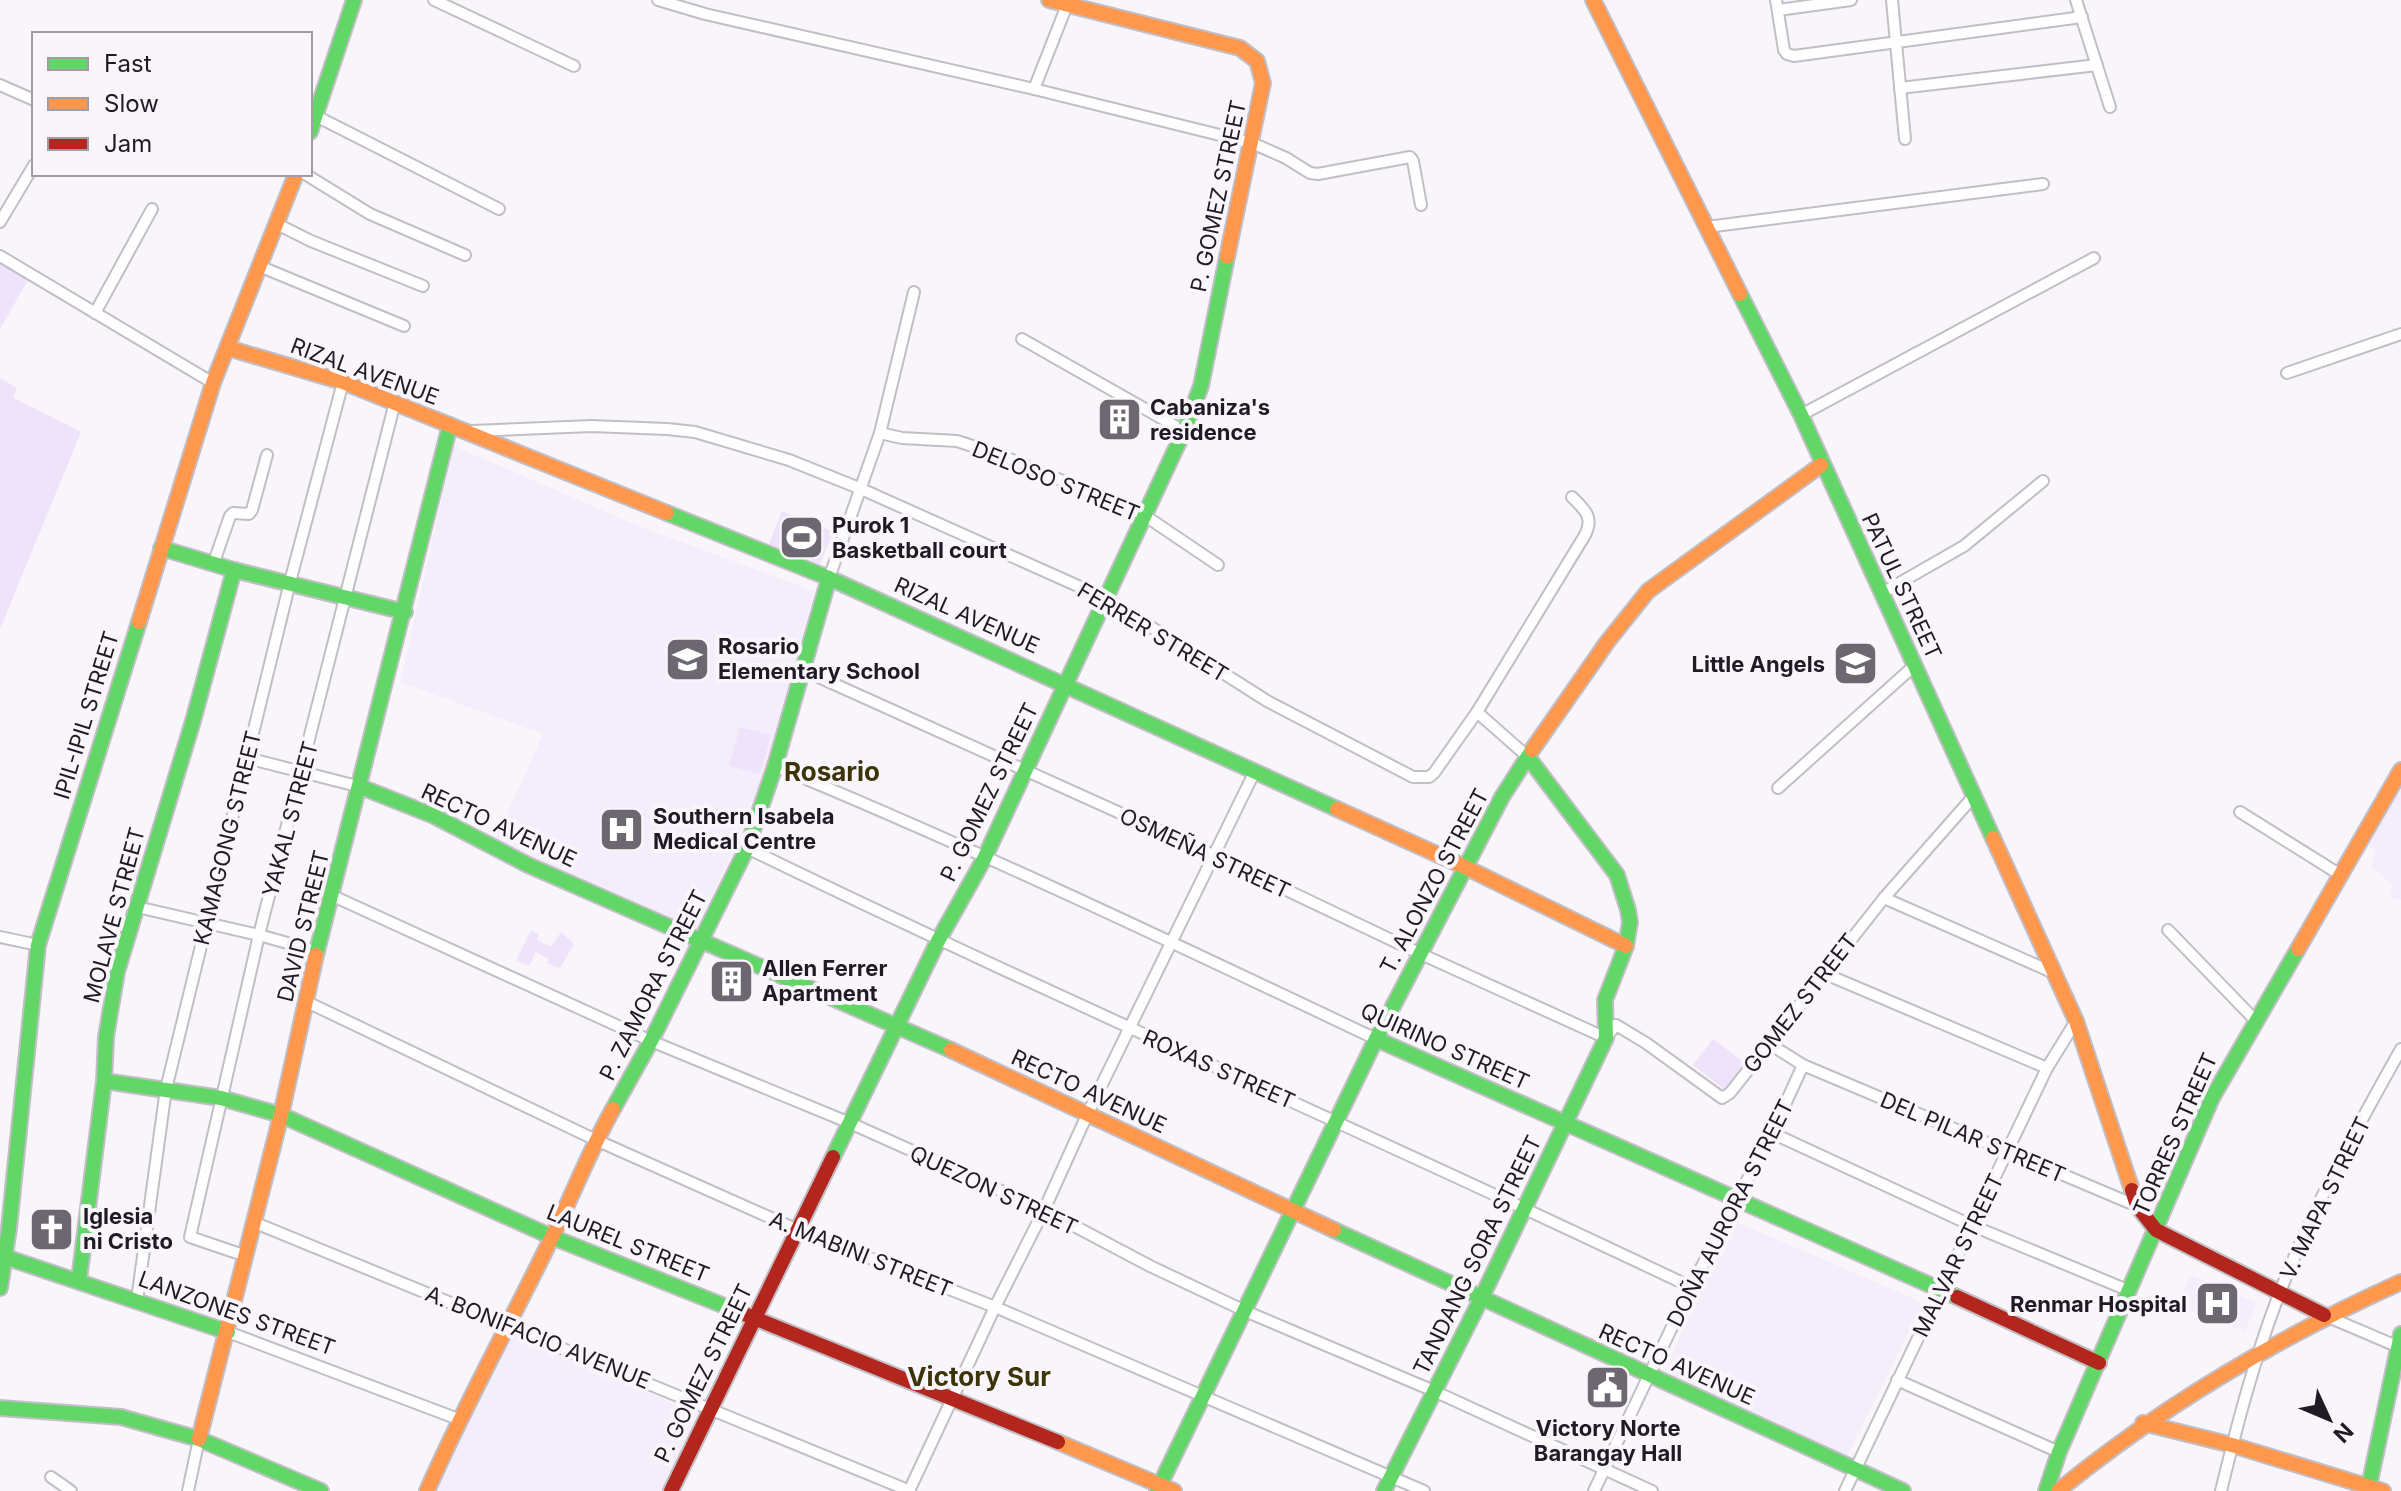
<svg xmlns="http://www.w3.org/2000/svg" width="2401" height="1491" font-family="Inter,sans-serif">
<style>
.built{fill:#f4eefc}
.green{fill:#eee3fb}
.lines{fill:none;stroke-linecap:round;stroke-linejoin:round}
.street-casing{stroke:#c2bec6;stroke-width:14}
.fast-casing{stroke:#c2bec6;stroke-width:18}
.slow-casing{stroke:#c2bec6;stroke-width:18}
.jam-casing{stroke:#c2bec6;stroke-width:18}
.street{stroke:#fefefe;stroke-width:10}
.fast{stroke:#63d668;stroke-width:14}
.slow{stroke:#ff974d;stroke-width:14}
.jam{stroke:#b3261e;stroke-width:14}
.labels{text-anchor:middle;stroke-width:8;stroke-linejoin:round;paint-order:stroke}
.street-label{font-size:22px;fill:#201a25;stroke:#f8f5fb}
.poi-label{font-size:22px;font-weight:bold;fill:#201a25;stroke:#f8f5fb;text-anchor:start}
.quarter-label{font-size:26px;font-weight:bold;fill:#3d3308;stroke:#f8f5fb}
</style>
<rect width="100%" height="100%" fill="#f8f6fa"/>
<g class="built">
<polygon points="454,446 639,526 814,591 777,728 750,815 694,933 494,843 543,734 400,682"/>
<polygon points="2401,781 2401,900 2390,897 2392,884 2371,867 2375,850 2363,845"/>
<polygon points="1730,1219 1924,1303 1846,1458 1663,1376"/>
<polygon points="2190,1275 2257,1303 2245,1332 2178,1305"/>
<polygon points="509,1330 697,1414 662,1491 436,1491"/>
</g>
<g class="green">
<polygon points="0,263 28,280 0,329"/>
<polygon points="0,378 17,388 13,398 81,432 0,629"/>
<polygon points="782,511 834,532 820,564 769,544"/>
<polygon points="740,727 771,735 760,774 729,766"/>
<polygon points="531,930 539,934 537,940 551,947 561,932 574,944 560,968 547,963 549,959 536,952 529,966 516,960"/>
<polygon points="1713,1039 1745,1063 1725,1090 1693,1065"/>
</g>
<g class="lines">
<defs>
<g id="street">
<polyline points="434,0 574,66"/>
<polyline points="658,0 705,14 1034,89 1252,143 1286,158 1310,173 1318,174 1410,157 1413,161 1421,205"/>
<polyline points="1776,0 1784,50 1787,54 1794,56 2082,17"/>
<polyline points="1892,0 1905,139"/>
<polyline points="2076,0 2110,107"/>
<polyline points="1778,10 1851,0"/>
<polyline points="0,85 34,100"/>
<polyline points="1900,88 2097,65"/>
<polyline points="1034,89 1067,5"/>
<polyline points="316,116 499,209"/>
<polyline points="305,174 370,214 465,255"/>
<polyline points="0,222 34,165"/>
<polyline points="275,223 311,241 423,286"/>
<polyline points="1707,227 2043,184"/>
<polyline points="0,256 213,383"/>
<polyline points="259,266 404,326"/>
<polyline points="95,313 152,209"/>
<polyline points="1022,339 1184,431"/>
<polyline points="2287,373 2401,334"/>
<polyline points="1801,415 2094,258"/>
<path d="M 472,431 L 591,426 L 667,429 L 695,432 L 789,460 L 859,488 L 1107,599 L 1267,701 L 1413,777 L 1429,777 L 1434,773 L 1477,712 L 1585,535 C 1594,517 1585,510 1572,497"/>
<polyline points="880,433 902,438 957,441 1000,455 1144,515 1218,565"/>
<polyline points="214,562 230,516 233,513 249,514 252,510 267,455"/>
<polyline points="829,578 880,433 914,292"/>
<polyline points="1882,593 1964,546 2043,481"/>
<polyline points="803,670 1213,855 1421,954 1606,1038 1616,1025 1646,1043 1722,1098 1730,1093 1884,898 1973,797"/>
<polyline points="1477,712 1528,757"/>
<polyline points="247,758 361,787"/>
<path d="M 775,766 C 978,850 1178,945 1376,1039"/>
<polyline points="1778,788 1915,665"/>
<polyline points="2240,812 2339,874"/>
<path d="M 747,848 C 1059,1000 1378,1137 1691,1287"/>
<polyline points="333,896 651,1041 850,1123 1044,1210 1150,1266 1245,1311 1434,1391 1652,1491"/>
<polyline points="1884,898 2052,972"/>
<polyline points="137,907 259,935 319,952"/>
<polyline points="2168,930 2255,1020"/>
<polyline points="0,937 38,945"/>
<polyline points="1823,973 2047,1068"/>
<polyline points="305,1001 596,1140 798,1230 995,1307 1424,1491"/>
<polyline points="1768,1043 1803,1065 2137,1206"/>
<polyline points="1772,1133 1973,1226 2130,1291"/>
<polyline points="253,1222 910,1491"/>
<polyline points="246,1256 190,1237 259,935 395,402"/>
<polyline points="137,1300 166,1089 290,582 343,382"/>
<polyline points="2326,1316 2401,1348"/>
<polyline points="228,1332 458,1419"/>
<polyline points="1897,1380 2059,1452"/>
<polyline points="51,1477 71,1491"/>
<polyline points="188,1491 199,1439"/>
<polyline points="909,1491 995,1307 1044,1210 1087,1115 1255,771"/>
<polyline points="1594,1491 1691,1287 1772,1133 1803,1065"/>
<polyline points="1845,1491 2047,1068 2076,1021"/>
<path d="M 2221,1491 C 2237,1425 2254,1360 2278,1297 C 2311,1211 2356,1129 2401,1049"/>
</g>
<g id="fast">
<polyline points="310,132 354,0"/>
<polyline points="1740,294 1801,415 1993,838"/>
<polyline points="667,513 829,578 1337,809"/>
<polyline points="161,548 234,570 405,612"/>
<polyline points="361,787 434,816 528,865 951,1050"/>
<polyline points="316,955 450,425"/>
<polyline points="1376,1039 1957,1297"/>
<polyline points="104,1081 221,1098 281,1115 552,1237 732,1309"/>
<polyline points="613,1109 651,1041 747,848 775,766 829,578"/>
<polyline points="833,1157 938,941 984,859 1184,431 1201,386 1227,257"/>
<polyline points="1334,1230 1903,1491"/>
<polyline points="0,1253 14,1260 228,1332"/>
<polyline points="79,1280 104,1081 106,1037 117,972 193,721 234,570"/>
<polyline points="0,1288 9,1228 38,945 139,622"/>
<polyline points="0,1408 121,1417 199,1439 321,1491"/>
<polyline points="1157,1491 1376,1039 1502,797 1532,750"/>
<polyline points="1384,1491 1481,1299 1606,1038 1605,1000 1626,946 1630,922 1628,910 1617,875 1528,757"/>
<polyline points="2046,1491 2059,1452 2212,1098 2298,949"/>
<polyline points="2368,1491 2401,1334"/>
</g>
<g id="slow">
<polyline points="1049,0 1240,48 1257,61 1263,83 1227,257"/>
<polyline points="1593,0 1740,294"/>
<polyline points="228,348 343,382 667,513"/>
<polyline points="139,622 213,383 296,174"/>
<polyline points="1532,750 1608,641 1648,591 1821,465"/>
<polyline points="1337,809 1465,867 1626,946"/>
<polyline points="1993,838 2076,1021 2132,1190"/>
<polyline points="2298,949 2401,770"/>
<polyline points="951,1050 1334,1230"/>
<polyline points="2143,1423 2232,1445 2383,1491"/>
<polyline points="199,1439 281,1115 316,955"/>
<polyline points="1058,1442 1174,1491"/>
<path d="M 427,1491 C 465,1404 511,1322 552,1237 C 573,1194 590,1150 613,1109"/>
<path d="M 2058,1491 C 2163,1405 2277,1338 2401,1282"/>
</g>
<g id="jam">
<polyline points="2132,1190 2137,1206 2156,1230 2324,1315"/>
<polyline points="1957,1297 2099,1363"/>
<polyline points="732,1309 1058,1442"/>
<polyline points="671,1491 833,1157"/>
</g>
</defs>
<use href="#street" class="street-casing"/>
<use href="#fast" class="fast-casing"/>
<use href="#slow" class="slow-casing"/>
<use href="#jam" class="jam-casing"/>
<use href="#street" class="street"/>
<use href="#fast" class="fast"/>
<use href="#slow" class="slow"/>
<use href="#jam" class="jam"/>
</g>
<defs>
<symbol id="building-square" viewBox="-11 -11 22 22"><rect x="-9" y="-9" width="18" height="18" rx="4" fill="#6c6770" stroke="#f8f5fb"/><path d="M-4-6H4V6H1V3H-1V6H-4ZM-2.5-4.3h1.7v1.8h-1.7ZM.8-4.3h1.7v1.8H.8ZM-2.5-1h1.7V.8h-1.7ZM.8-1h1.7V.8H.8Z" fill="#fff"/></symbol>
<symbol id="stadium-square" viewBox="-11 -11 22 22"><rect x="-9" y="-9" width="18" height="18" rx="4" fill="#6c6770" stroke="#f8f5fb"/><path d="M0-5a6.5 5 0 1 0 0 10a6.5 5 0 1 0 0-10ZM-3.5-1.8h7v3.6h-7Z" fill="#fff"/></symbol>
<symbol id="school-square" viewBox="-11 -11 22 22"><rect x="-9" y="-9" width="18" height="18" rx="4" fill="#6c6770" stroke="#f8f5fb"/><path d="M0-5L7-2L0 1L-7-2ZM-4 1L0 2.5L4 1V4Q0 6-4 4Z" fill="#fff"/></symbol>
<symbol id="hospital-square" viewBox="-11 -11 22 22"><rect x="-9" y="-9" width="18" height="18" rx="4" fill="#6c6770" stroke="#f8f5fb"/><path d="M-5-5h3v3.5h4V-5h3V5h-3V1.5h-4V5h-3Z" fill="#fff"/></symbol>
<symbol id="church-square" viewBox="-11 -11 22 22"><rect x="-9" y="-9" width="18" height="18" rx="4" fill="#6c6770" stroke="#f8f5fb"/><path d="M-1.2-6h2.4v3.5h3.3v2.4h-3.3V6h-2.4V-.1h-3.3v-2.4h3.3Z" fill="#fff"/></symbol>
<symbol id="civic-square" viewBox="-11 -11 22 22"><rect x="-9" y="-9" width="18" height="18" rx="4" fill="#6c6770" stroke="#f8f5fb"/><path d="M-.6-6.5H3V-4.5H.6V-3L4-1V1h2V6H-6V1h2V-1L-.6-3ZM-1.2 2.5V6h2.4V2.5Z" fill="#fff"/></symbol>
</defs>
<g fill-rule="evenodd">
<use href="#building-square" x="1094" y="394" width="51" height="51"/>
<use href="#stadium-square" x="776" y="512" width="51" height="51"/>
<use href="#school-square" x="662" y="634" width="51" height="51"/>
<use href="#school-square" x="1830" y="638" width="51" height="51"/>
<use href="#hospital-square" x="596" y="804" width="51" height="51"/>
<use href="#building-square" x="706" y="956" width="51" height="51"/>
<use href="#church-square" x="26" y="1204" width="51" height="51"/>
<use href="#hospital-square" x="2192" y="1278" width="51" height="51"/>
<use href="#civic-square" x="1582" y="1362" width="51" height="51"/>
</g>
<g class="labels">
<g class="street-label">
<text transform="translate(1218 196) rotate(-78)" y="8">P. GOMEZ STREET</text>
<text transform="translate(365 371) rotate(20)" y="8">RIZAL AVENUE</text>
<text transform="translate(1056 481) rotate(22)" y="8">DELOSO STREET</text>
<text transform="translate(1902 586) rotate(65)" y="8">PATUL STREET</text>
<text transform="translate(967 615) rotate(24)" y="8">RIZAL AVENUE</text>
<text transform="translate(1153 632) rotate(31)" y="8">FERRER STREET</text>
<text transform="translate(86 715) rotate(-73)" y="8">IPIL-IPIL STREET</text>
<text transform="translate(989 792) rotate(-64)" y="8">P. GOMEZ STREET</text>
<text transform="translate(290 819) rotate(-75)" y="8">YAKAL STREET</text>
<text transform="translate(499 825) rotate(25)" y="8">RECTO AVENUE</text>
<text transform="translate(227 838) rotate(-76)" y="8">KAMAGONG STREET</text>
<text transform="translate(1205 853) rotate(25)" y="8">OSMEÑA STREET</text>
<text transform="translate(1434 881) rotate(-62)" y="8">T. ALONZO STREET</text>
<text transform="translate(114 915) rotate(-75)" y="8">MOLAVE STREET</text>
<text transform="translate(303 926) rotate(-76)" y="8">DAVID STREET</text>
<text transform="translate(653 985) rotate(-63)" y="8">P. ZAMORA STREET</text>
<text transform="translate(1800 1003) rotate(-52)" y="8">GOMEZ STREET</text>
<text transform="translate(1445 1046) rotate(24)" y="8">QUIRINO STREET</text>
<text transform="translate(1219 1069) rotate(24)" y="8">ROXAS STREET</text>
<text transform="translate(1089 1091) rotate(25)" y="8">RECTO AVENUE</text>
<text transform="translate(2175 1134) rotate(-66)" y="8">TORRES STREET</text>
<text transform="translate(1973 1137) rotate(23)" y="8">DEL PILAR STREET</text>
<text transform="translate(994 1190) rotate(25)" y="8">QUEZON STREET</text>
<text transform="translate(2325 1198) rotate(-64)" y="8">V. MAPA STREET</text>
<text transform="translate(1730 1213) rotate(-63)" y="8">DOÑA AURORA STREET</text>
<text transform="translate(628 1243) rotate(22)" y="8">LAUREL STREET</text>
<text transform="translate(861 1254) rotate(22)" y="8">A. MABINI STREET</text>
<text transform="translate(1477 1255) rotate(-64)" y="8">TANDANG SORA STREET</text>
<text transform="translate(1958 1255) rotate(-64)" y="8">MALVAR STREET</text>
<text transform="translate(237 1313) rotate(20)" y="8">LANZONES STREET</text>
<text transform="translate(538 1337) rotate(22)" y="8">A. BONIFACIO AVENUE</text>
<text transform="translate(1677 1364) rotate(24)" y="8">RECTO AVENUE</text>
<text transform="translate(703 1373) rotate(-64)" y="8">P. GOMEZ STREET</text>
</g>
<g class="poi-label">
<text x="1150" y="415">Cabaniza's<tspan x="1150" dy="25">residence</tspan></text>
<text x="832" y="533">Purok 1<tspan x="832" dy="25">Basketball court</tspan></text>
<text x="718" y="654">Rosario<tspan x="718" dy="25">Elementary School</tspan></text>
<text x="1825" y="672" text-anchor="end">Little Angels</text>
<text x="653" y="824">Southern Isabela<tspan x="653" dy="25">Medical Centre</tspan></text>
<text x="762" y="976">Allen Ferrer<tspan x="762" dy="25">Apartment</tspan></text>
<text x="83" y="1224">Iglesia<tspan x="83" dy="25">ni Cristo</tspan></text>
<text x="2187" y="1312" text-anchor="end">Renmar Hospital</text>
<text x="1608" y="1436" text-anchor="middle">Victory Norte<tspan x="1608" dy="25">Barangay Hall</tspan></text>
</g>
<g class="quarter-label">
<text x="832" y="781">Rosario</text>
<text x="979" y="1386">Victory Sur</text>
</g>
</g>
<rect x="32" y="32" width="280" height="144" fill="#f8f5fb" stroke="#a29da5" stroke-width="2"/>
<rect x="48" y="58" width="40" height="12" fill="#63d668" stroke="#a29da5" stroke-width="2"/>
<text x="104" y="72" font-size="24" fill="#201a25">Fast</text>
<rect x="48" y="98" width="40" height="12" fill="#ff974d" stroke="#a29da5" stroke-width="2"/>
<text x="104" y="112" font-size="24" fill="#201a25">Slow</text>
<rect x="48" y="138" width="40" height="12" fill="#b3261e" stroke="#a29da5" stroke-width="2"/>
<text x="104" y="152" font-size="24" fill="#201a25">Jam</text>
<g transform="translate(2329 1419) rotate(134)" stroke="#f8f5fb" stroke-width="6" paint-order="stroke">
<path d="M0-6L14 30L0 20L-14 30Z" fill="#201a25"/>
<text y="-12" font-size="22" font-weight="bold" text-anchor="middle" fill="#201a25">N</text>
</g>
</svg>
